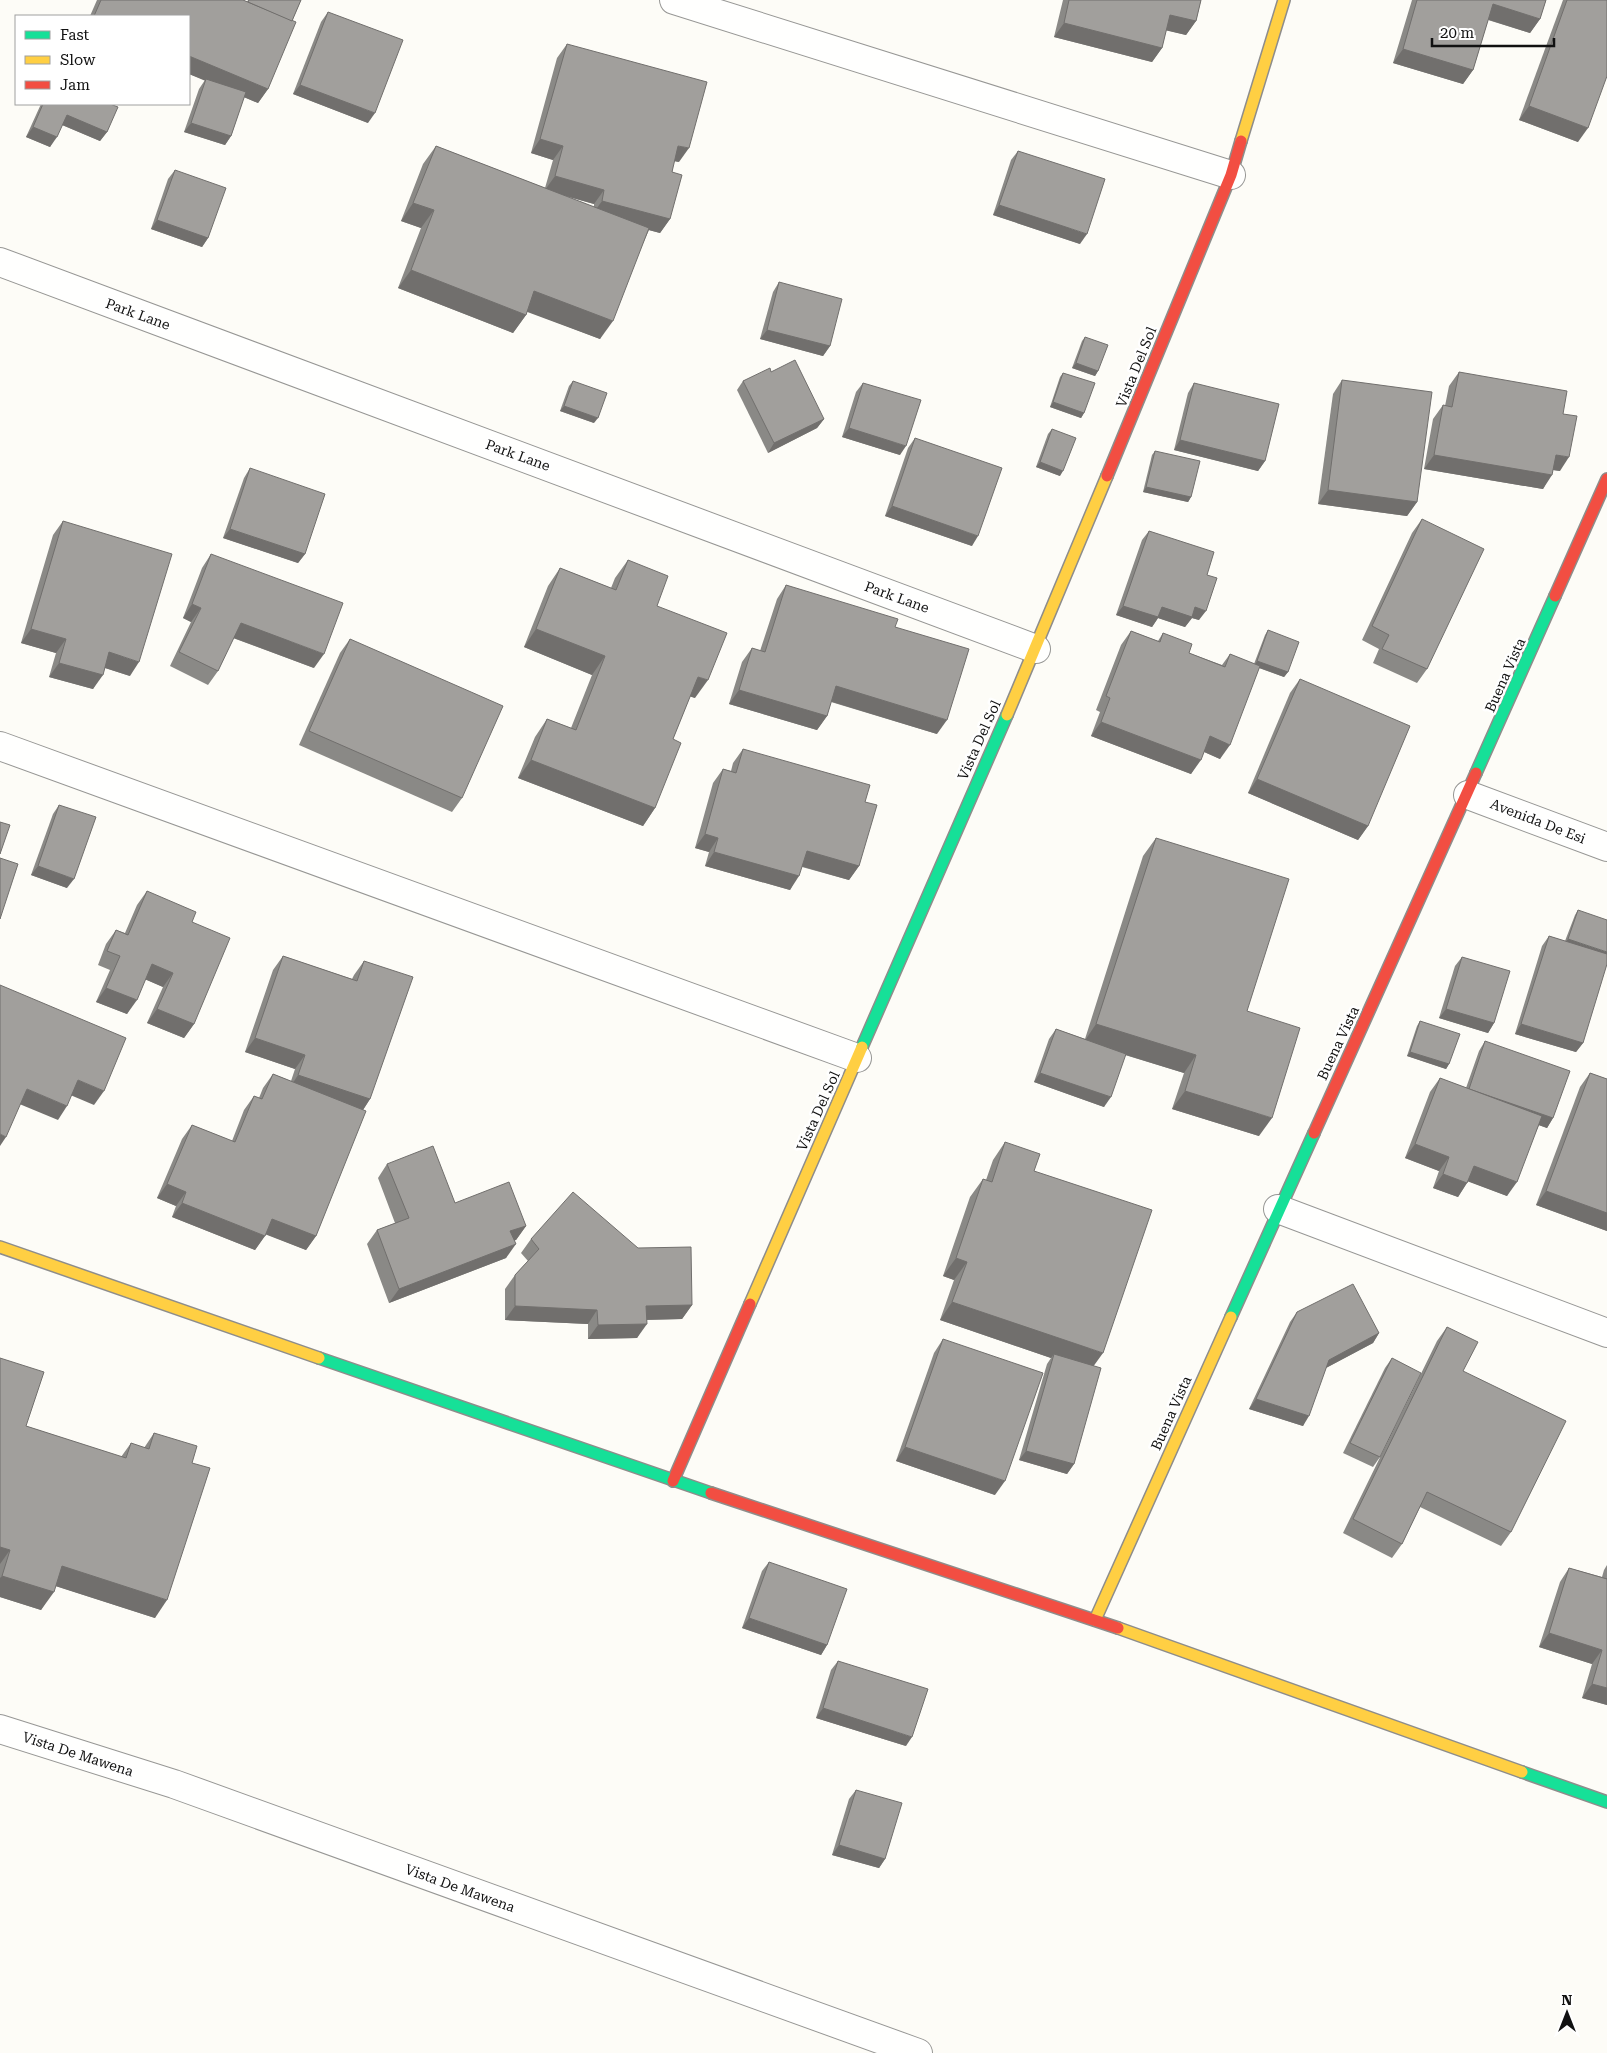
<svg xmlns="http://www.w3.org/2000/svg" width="1607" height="2053" font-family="'Roboto Serif',serif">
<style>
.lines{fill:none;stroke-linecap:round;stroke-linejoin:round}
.street-casing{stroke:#979795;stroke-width:30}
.fast-casing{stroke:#8e8d8b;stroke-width:14}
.slow-casing{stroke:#8e8d8b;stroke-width:14}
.jam-casing{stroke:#8e8d8b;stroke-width:14}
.street{stroke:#fffffe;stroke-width:28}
.fast{stroke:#16e098;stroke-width:11}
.slow{stroke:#ffcf43;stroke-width:11}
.jam{stroke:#f24e42;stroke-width:11}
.wall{fill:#8a8986;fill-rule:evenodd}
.shaded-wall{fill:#716f6d}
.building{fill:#a19f9c;stroke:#716f6d}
.labels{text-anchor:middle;stroke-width:5;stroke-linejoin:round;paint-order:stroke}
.street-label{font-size:14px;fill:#111;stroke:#fff}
</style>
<rect width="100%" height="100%" fill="#fdfcf7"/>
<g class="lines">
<defs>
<g id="street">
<polyline points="674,0 1231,175"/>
<polyline points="0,262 1036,649"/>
<polyline points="0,746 857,1058"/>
<polyline points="1468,795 1607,847"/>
<polyline points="1278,1209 1607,1333"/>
<polyline points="0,1729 174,1784 918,2053"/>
</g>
<g id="fast">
<polyline points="1476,773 1555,596"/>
<polyline points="862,1047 1007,715"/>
<polyline points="1231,1317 1314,1133"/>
<polyline points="319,1358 711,1493"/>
<polyline points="1522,1772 1607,1802"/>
</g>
<g id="slow">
<polyline points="1241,141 1284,0"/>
<polyline points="1007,715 1107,476"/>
<polyline points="0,1247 319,1358"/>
<polyline points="750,1304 862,1047"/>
<polyline points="1095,1620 1231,1317"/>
<polyline points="1118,1628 1522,1772"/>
</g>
<g id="jam">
<polyline points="1107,476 1231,175 1241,141"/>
<polyline points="1555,596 1607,479"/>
<polyline points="1314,1133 1476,773"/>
<polyline points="673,1481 750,1304"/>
<polyline points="711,1493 1118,1628"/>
</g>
</defs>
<use href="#street" class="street-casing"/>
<use href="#fast" class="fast-casing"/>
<use href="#slow" class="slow-casing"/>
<use href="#jam" class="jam-casing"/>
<use href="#street" class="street"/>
<use href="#fast" class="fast"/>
<use href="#slow" class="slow"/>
<use href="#jam" class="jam"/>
</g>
<g class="wall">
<polygon points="97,0 243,0 247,2 248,0 301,0 292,21 268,89 258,103 244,97 231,136 225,145 184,132 199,89 205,80 189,74 189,16 90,16"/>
<polygon points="1063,0 1201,0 1196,21 1186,35 1166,30 1162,48 1152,62 1054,37"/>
<polygon points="1412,0 1546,0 1540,19 1530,33 1488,20 1473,70 1463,84 1393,63"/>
<polygon points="1563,0 1607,0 1578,142 1519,120"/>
<polygon points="328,12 368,123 293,94 321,22"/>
<path d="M 567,44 L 679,162 L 674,161 L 672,172 L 670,219 L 660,233 L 649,230 L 600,339 L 527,311 L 526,315 L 513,333 L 398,288 L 421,228 L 401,221 L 423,164 L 436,146 L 545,188 L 553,160 L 531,153 L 557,58 ZM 565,196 L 594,204 L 594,207 Z"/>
<polygon points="41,104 110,104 107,132 100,141 62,125 50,147 26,137"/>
<polygon points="1018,151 1080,244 993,215 1011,160"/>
<polygon points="175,170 208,238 202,247 151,229 168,179"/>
<polygon points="779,282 830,346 823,356 760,339 773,292"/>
<polygon points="1085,337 1098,371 1095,376 1072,368 1082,341"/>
<polygon points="771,372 824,419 817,428 768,453 737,390 743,381"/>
<polygon points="1459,372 1563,414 1560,471 1553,470 1543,489 1424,469 1433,419 1443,405 1445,406 1449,386"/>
<polygon points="1063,373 1084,413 1081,418 1050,407 1060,377"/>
<polygon points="1342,380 1417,502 1407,516 1318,504 1333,394"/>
<polygon points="573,381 594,423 560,411 569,386"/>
<polygon points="863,383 900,455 842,437 856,392"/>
<polygon points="1194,383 1265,461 1258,471 1174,450 1188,393"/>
<polygon points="1052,429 1060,476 1036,467 1048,434"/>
<polygon points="915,438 972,546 885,516 908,448"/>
<polygon points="1155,451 1191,497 1188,502 1143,492 1152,455"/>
<polygon points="250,468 305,554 298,563 223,538 244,478"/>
<polygon points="1422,519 1427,669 1417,683 1373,663 1379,649 1362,640 1412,533"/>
<polygon points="63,521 130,676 105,668 93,689 49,677 56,653 21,643 53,535"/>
<polygon points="1149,531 1207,575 1199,620 1192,618 1185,627 1158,618 1152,627 1116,615 1142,540"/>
<polygon points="211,554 314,668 233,638 218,671 208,685 170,666 191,622 183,618 202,568"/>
<polygon points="628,560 657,606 695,698 690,696 673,739 655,808 643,826 518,778 535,737 547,719 571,728 592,675 524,647 548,586 560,568 611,588 615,578"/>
<polygon points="786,585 895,627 937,734 831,702 827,716 817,730 729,704 742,662 752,648 760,651 777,599"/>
<polygon points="1268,630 1288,672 1284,677 1259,668 1220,759 1204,752 1191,774 1091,736 1100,712 1096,710 1121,645 1131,631 1158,641 1163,633 1189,653 1222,665 1230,654 1254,664 1265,635"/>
<polygon points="350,639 462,798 452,812 299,745 340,653"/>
<polygon points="1300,679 1368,826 1358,840 1248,793 1290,693"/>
<polygon points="743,749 865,802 859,866 849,880 802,867 790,890 705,866 709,852 695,848 713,783 723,769 731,771 733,763"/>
<polygon points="59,805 67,888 31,875 53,814"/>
<polygon points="1156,838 1247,1011 1259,1136 1172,1109 1184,1073 1125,1055 1104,1107 1034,1082 1049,1039 1056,1029 1085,1039 1143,856"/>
<polygon points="147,891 192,922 194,1024 184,1038 147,1023 163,987 145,979 127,1014 96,1002 110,970 98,965 106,944 116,930 125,933 137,905"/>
<polygon points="1578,910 1583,1043 1576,1052 1515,1034 1542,946 1549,936 1565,941 1575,915"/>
<polygon points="283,956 352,979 354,975 364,961 370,1099 363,1110 316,1236 306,1250 266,1234 255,1250 172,1217 176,1206 157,1198 182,1139 192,1125 232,1141 244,1110 254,1096 259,1098 263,1088 273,1074 291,1081 295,1069 245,1052 273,970"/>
<polygon points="1462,957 1494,1023 1488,1033 1439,1018 1455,966"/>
<polygon points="1420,1021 1449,1064 1446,1069 1407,1056 1417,1026"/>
<polygon points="1485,1041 1553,1118 1547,1128 1539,1125 1507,1196 1468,1181 1458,1197 1433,1188 1439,1171 1405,1158 1430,1092 1440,1078 1466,1088 1479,1051"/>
<polygon points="1590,1073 1607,1079 1607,1231 1536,1205 1580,1087"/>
<polygon points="1005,1142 1034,1171 1094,1366 1074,1464 1067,1474 1019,1460 1047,1364 1051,1358 940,1320 954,1280 943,1276 970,1197 983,1179 986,1180 993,1160"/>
<polygon points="387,1164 455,1203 526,1226 516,1240 514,1240 506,1258 389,1303 367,1244 377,1230 395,1223 378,1178"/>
<polygon points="531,1239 692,1305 682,1319 647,1320 637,1338 588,1339 588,1324 505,1320 505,1289 515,1275 528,1261 521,1253"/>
<polygon points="1297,1312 1379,1333 1373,1343 1326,1368 1303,1426 1249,1409 1290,1322"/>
<polygon points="1447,1327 1463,1371 1511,1532 1501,1546 1420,1507 1402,1544 1392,1558 1343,1533 1437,1341"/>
<polygon points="943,1339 995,1495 896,1461 934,1353"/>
<polygon points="0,1358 26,1426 121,1457 131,1443 144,1448 154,1433 192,1463 155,1618 56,1586 41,1610 0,1597"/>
<polygon points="1392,1358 1380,1457 1373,1467 1343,1453 1385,1368"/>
<polygon points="769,1562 827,1645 821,1655 742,1628 762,1571"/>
<polygon points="1607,1565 1607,1705 1582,1698 1592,1664 1539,1647 1560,1582 1569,1568 1602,1577 1604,1570"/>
<polygon points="838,1661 906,1746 816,1718 831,1670"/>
<polygon points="856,1790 885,1859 879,1868 832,1855 849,1799"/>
</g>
<g class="shaded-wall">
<polygon points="1493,4 1540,19 1530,33 1483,18"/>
<polygon points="1170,15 1196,21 1186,35 1160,29"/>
<polygon points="1064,23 1162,48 1152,62 1054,37"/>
<polygon points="1403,49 1473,70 1463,84 1393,63"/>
<polygon points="189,56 268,89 258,103 189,74"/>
<polygon points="300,85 375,113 368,123 293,94"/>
<polygon points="1529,106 1588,128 1578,142 1519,120"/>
<polygon points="67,115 107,132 100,141 60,124"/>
<polygon points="191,123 231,136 225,145 184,132"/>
<polygon points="33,127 57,137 50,147 26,137"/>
<polygon points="540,139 563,146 553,160 531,153"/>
<polygon points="678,146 689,148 679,162 669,160"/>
<polygon points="555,176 604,190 594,204 545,190"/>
<polygon points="602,201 670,219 660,233 592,215"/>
<polygon points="413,203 434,210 421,228 401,221"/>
<polygon points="999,205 1087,234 1080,244 993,215"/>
<polygon points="157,220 208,238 202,247 151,229"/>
<polygon points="411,270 526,315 513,333 398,288"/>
<polygon points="534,291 613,321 600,339 522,310"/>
<polygon points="767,330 830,346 823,356 760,339"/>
<polygon points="1076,363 1098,371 1095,376 1072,368"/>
<polygon points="1053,402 1084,413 1081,418 1050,407"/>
<polygon points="564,406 598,418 594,423 560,411"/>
<polygon points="824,419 817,428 768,453 774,443"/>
<polygon points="849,428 906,446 900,455 842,437"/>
<polygon points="1180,440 1265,461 1258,471 1174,450"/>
<polygon points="1434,455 1552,475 1543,489 1424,469"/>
<polygon points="1556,455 1569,457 1560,471 1546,469"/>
<polygon points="1040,462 1063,471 1060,476 1036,467"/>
<polygon points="1146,487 1191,497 1188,502 1143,492"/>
<polygon points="1328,490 1417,502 1407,516 1318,504"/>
<polygon points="892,506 978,536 972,546 885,516"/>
<polygon points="230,529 305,554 298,563 223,538"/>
<polygon points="192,604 201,608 191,622 183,618"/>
<polygon points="1123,606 1195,607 1206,611 1199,620 1192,618 1185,627 1158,618 1152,627 1116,615"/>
<polygon points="241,623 324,654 314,668 231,637"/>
<polygon points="31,629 66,639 56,653 21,643"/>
<polygon points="536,629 605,656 592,675 524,647"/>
<polygon points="109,652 139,662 130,676 99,666"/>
<polygon points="1257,661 1288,672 1284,677 1254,666"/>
<polygon points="59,663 103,675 93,689 49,677"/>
<polygon points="698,677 708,680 695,698 685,695"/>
<polygon points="836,686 947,720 937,734 826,700"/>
<polygon points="739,690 827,716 817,730 729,704"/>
<polygon points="1101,722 1201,760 1191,774 1091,736"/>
<polygon points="1210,736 1230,745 1220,759 1200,750"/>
<polygon points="531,760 655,808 643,826 518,778"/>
<polygon points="1257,779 1368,826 1358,840 1248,793"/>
<polygon points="705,834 718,838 709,852 695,848"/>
<polygon points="807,851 859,866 849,880 797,865"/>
<polygon points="714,852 799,876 790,890 705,866"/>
<polygon points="38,866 74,879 67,888 31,875"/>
<polygon points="1568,939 1607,952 1607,956 1564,944"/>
<polygon points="152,964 173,973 163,987 142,978"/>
<polygon points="106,988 137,1000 127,1014 96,1002"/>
<polygon points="157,1009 194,1024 184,1038 147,1023"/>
<polygon points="1446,1009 1494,1023 1488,1033 1439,1018"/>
<polygon points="1096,1024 1196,1055 1184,1073 1084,1042"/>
<polygon points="1521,1024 1583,1043 1576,1052 1515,1034"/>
<polygon points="255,1038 305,1055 295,1069 245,1052"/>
<polygon points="1410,1052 1449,1064 1446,1069 1407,1056"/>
<polygon points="1040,1073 1111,1097 1104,1107 1034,1082"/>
<polygon points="298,1075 370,1099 361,1113 289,1089"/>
<polygon points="78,1080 104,1091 94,1105 68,1094"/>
<polygon points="27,1089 67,1106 58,1120 17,1103"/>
<polygon points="1469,1089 1553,1118 1547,1128 1462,1098"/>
<polygon points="1185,1091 1272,1118 1259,1136 1172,1109"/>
<polygon points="0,1134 6,1137 0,1146"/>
<polygon points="1415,1144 1449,1157 1439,1171 1405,1158"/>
<polygon points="1474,1166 1517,1182 1507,1196 1464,1180"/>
<polygon points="1443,1174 1467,1183 1458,1197 1433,1188"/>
<polygon points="167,1184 186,1192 176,1206 157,1198"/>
<polygon points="1546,1191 1607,1213 1607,1231 1536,1205"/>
<polygon points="182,1203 265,1236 255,1250 172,1217"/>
<polygon points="272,1219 316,1236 306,1250 262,1233"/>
<polygon points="526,1226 516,1240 501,1245 510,1231"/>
<polygon points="516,1244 506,1258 389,1303 399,1289"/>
<polygon points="956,1258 967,1262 954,1280 943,1276"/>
<polygon points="952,1302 1103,1353 1090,1371 1054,1354 1051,1358 940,1320"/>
<polygon points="692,1305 682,1319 637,1320 646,1306"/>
<polygon points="515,1306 597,1310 588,1324 505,1320"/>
<polygon points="647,1324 637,1338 588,1339 598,1325"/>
<polygon points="1379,1333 1373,1343 1322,1370 1329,1360"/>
<polygon points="1256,1399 1309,1416 1303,1426 1249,1409"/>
<polygon points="905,1447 1005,1481 995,1495 896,1461"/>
<polygon points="1026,1451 1074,1464 1067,1474 1019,1460"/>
<polygon points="0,1547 10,1550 0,1564"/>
<polygon points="62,1566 167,1600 155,1618 49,1584"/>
<polygon points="2,1576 54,1592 41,1610 0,1597 0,1578"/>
<polygon points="749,1618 827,1645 821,1655 742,1628"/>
<polygon points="1549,1633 1602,1650 1592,1664 1539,1647"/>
<polygon points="1592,1684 1607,1688 1607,1705 1582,1698"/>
<polygon points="823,1708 912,1737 906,1746 816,1718"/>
<polygon points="839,1845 885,1859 879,1868 832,1855"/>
</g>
<g class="building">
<polygon points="101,0 243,0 296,22 268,89 189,56 189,16 94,16"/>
<polygon points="249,0 301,0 292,21 248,2"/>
<polygon points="1069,0 1201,0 1196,21 1170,15 1162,48 1064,23"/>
<polygon points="1417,0 1546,0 1540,19 1493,4 1473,70 1403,49"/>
<polygon points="1567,0 1607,0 1607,76 1588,128 1529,106"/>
<polygon points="328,12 403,40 375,113 300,85"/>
<polygon points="567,44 707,82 689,148 678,146 672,172 682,175 670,219 602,201 604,190 555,176 563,146 540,139"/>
<polygon points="206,79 246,92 231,136 191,123"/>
<polygon points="43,104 110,104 118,107 107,132 67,115 57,137 33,127"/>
<polygon points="436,146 649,228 613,321 534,291 526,315 411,270 434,210 413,203"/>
<polygon points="1018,151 1105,179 1087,234 999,205"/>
<polygon points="175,170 226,188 208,238 157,220"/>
<polygon points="779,282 842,299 830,346 767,330"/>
<polygon points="1085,337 1108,345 1098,371 1076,363"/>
<polygon points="795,360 824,419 774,443 743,381 770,368 771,372"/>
<polygon points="1459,372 1567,391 1563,414 1577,416 1569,457 1556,455 1552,475 1434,455 1443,405 1452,407"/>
<polygon points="1063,373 1095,383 1084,413 1053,402"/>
<polygon points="1342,380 1432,392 1417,502 1328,490"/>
<polygon points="573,381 607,393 598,418 564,406"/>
<polygon points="863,383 921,400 906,446 849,428"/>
<polygon points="1194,383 1279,404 1265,461 1180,440"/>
<polygon points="1052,429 1076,438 1063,471 1040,462"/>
<polygon points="915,438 1002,468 978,536 892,506"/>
<polygon points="1155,451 1200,461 1191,497 1146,487"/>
<polygon points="250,468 325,494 305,554 230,529"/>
<polygon points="1422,519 1484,549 1427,669 1382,649 1389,635 1372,626"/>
<polygon points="63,521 172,554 139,662 109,652 103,675 59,663 66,639 31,629"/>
<polygon points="1149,531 1214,552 1207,575 1217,578 1206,611 1195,607 1192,617 1162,607 1158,617 1123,606"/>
<polygon points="211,554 343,603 324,654 241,623 218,671 179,652 201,608 192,604"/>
<polygon points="628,560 668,576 657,606 727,633 708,680 698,677 673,739 681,743 655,808 531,760 547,719 576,730 605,656 536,629 560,568 616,590"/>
<polygon points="786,585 898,619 895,627 969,649 947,720 836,686 827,716 739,690 752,648 765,652"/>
<polygon points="1268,630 1299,642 1288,672 1257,661"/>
<polygon points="1131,631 1160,642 1163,633 1192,644 1189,653 1225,667 1230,654 1260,666 1230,745 1210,736 1201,760 1101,722 1110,698 1106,696"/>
<polygon points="350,639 503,706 462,798 309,731"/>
<polygon points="1300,679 1410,726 1368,826 1257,779"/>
<polygon points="743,749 870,785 865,802 877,805 859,866 807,851 799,876 714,852 718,838 705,834 723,769 736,773"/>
<polygon points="59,805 96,817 74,879 38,866"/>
<polygon points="0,822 10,825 0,854"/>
<polygon points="1156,838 1289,879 1247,1011 1300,1028 1272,1118 1185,1091 1196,1055 1096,1024"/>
<polygon points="0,858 18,864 0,919"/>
<polygon points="147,891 196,912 192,922 230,938 194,1024 157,1009 173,973 152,964 137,1000 106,988 120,956 107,951 116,930 128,935"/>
<polygon points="1578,910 1607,920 1607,952 1568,939"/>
<polygon points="1549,936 1607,954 1607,964 1583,1043 1521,1024"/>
<polygon points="283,956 357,981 364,961 413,977 370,1099 298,1075 305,1055 255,1038"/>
<polygon points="1462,957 1510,971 1494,1023 1446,1009"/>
<polygon points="0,985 126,1038 104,1091 78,1080 67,1106 27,1089 6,1137 0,1134"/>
<polygon points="1420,1021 1460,1034 1449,1064 1410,1052"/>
<polygon points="1056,1029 1126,1054 1111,1097 1040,1073"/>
<polygon points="1485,1041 1570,1071 1553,1118 1469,1089"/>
<polygon points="1590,1073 1607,1079 1607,1213 1546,1191"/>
<polygon points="273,1074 366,1111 316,1236 272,1219 265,1236 182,1203 186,1192 167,1184 192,1125 235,1142 254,1096 262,1099"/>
<polygon points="1440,1078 1542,1116 1517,1182 1474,1166 1467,1183 1443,1174 1449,1157 1415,1144"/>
<polygon points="1005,1142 1040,1154 1034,1171 1152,1210 1103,1353 952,1302 967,1262 956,1258 983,1179 992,1182"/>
<polygon points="433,1146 455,1203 509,1182 526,1226 510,1231 516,1244 399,1289 377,1230 409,1218 387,1164"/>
<polygon points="573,1192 638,1248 691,1247 692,1305 646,1306 647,1324 598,1325 597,1310 515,1306 515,1275 539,1249 531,1239"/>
<polygon points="1353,1284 1379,1333 1329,1360 1309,1416 1256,1399 1297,1312"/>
<polygon points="1447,1327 1478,1342 1463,1371 1566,1421 1511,1532 1427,1492 1402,1544 1353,1519"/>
<polygon points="943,1339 1043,1373 1005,1481 905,1447"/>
<polygon points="1054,1354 1101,1368 1074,1464 1026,1451"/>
<polygon points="0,1358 44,1372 26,1426 126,1458 131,1443 149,1449 154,1433 197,1446 192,1463 210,1468 167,1600 62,1566 54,1592 2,1576 10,1550 0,1547"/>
<polygon points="1392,1358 1421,1373 1380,1457 1350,1443"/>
<polygon points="769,1562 847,1589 827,1645 749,1618"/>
<polygon points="1569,1568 1607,1579 1607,1578 1607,1688 1592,1684 1602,1650 1549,1633"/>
<polygon points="838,1661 928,1689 912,1737 823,1708"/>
<polygon points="856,1790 902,1803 885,1859 839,1845"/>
</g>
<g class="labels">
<g class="street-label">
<text transform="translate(138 314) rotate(20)" y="5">Park Lane</text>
<text transform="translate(1136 367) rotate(-68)" y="5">Vista Del Sol</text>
<text transform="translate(518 455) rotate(20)" y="5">Park Lane</text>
<text transform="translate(897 597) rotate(20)" y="5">Park Lane</text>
<text transform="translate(1505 675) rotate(-66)" y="5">Buena Vista</text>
<text transform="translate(979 740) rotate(-66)" y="5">Vista Del Sol</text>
<text transform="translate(1538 821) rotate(21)" y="5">Avenida De Esi</text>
<text transform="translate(1338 1043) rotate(-65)" y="5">Buena Vista</text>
<text transform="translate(818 1111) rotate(-66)" y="5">Vista Del Sol</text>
<text transform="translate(1171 1413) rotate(-66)" y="5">Buena Vista</text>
<text transform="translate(78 1754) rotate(18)" y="5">Vista De Mawena</text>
<text transform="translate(460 1888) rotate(20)" y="5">Vista De Mawena</text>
</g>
</g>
<rect x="15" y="15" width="175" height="90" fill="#ffffff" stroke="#a0a0a0"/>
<rect x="25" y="31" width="25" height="8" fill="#16e098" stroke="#a0a0a0"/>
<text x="60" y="40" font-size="15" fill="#111111">Fast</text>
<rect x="25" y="56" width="25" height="8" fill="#ffcf43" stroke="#a0a0a0"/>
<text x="60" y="65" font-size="15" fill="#111111">Slow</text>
<rect x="25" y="81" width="25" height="8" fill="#f24e42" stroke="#a0a0a0"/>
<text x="60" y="90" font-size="15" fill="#111111">Jam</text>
<g transform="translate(1567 2013)" stroke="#ffffff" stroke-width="4" paint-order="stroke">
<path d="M0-4L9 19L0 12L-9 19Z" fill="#111111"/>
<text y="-8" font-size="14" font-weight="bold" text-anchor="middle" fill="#111111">N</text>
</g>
<path d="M1432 38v8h122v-8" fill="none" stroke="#111111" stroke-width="2.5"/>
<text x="1440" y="38" font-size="15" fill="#111111" stroke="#ffffff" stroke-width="4" paint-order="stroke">20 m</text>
</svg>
